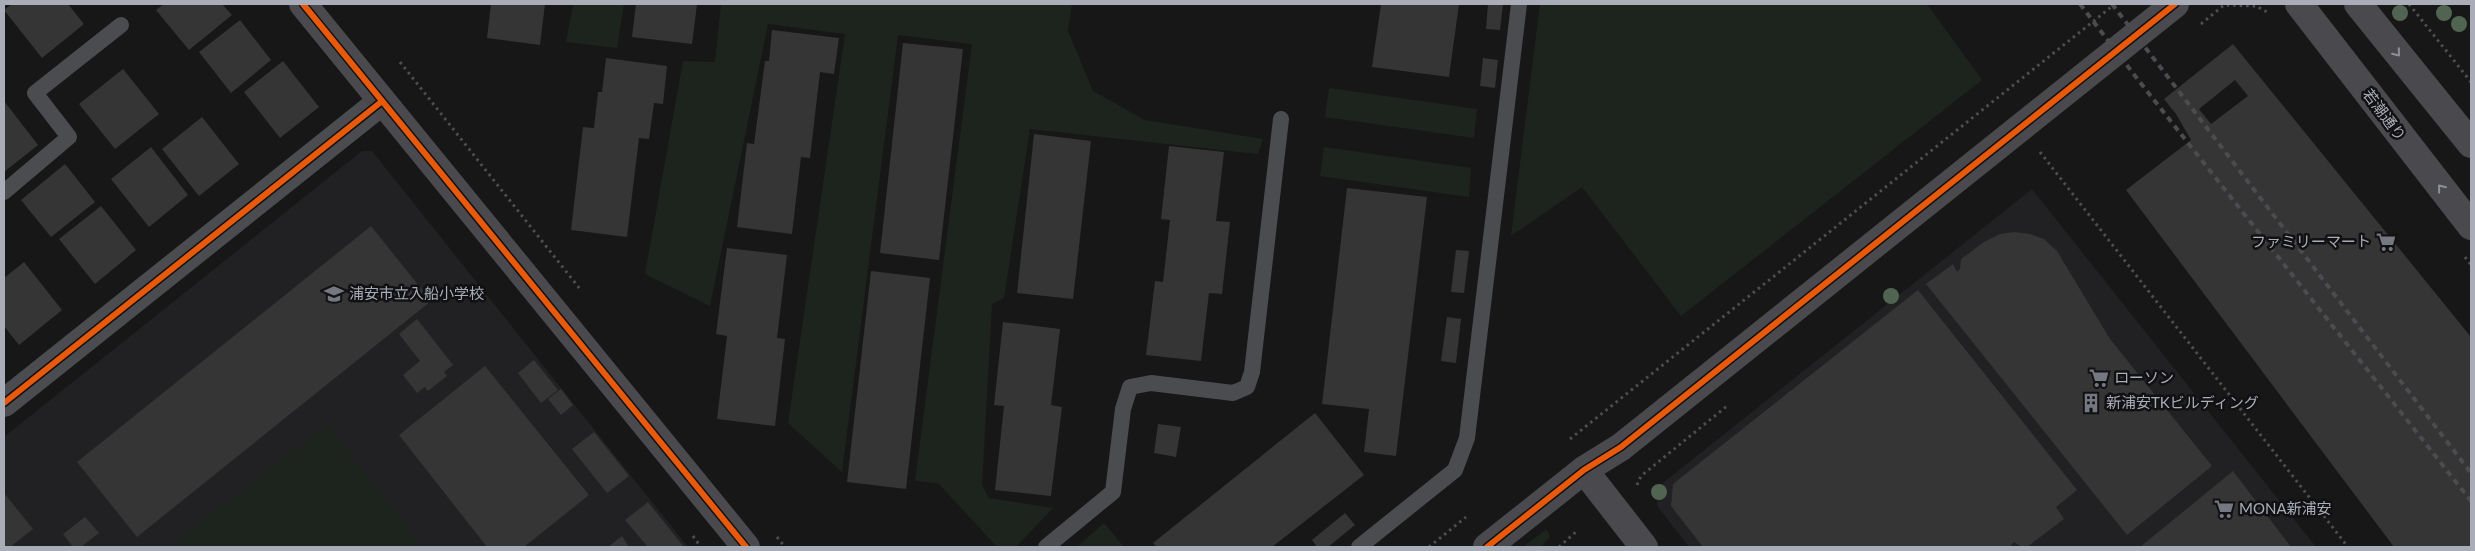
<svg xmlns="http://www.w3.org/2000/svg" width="2475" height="551" font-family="Lato,'Noto Sans JP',sans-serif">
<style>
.built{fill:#212123}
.green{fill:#1d241e}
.building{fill:#353536;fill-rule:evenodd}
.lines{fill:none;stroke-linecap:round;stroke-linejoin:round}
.path{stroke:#4d4e52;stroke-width:3;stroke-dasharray:2.5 4;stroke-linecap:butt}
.lane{stroke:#4b4c50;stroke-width:16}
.street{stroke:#4b4c50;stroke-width:28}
.secondary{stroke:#4a4a4e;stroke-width:28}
.rail{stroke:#4b4c4f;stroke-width:4;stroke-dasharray:6 5;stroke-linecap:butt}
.cycleway-casing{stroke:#111113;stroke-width:9}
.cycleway{stroke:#e8590c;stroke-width:6}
.tree{fill:#506451}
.oneway{stroke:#8c8f98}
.labels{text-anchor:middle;stroke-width:5;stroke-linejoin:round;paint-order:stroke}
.street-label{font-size:15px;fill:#a8adb8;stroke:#111113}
.poi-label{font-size:15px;fill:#a8adb8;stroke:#111113;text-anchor:start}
</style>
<rect width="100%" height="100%" fill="#171717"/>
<g class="built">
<polygon points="362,151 372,151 688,547 4,547 4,437"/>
<polygon points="2032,189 2316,547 1689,547 1657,506 1659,486"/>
</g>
<g class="green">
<polygon points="573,4 624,4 617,48 566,42"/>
<polygon points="721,4 1072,4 1068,31 1093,91 1145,120 1263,139 1258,154 1030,129 1004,298 992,304 982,485 989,498 1053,508 1016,547 997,547 938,483 915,481 972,44 898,35 842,472 788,423 845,34 768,24 710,306 645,274 683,61 715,62"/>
<polygon points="1540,4 1927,4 1982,80 1681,316 1582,187 1511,236"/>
<polygon points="1329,88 1477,109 1474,138 1325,117"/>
<polygon points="1324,147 1471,168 1469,197 1320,176"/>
<polygon points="327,424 422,547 169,547"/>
<polygon points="1104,523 1124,547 1077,547"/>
<polygon points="1547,529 1550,537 1541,547 1523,547"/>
</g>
<g class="building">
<polygon points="12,4 68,4 84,24 42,58 4,10"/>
<polygon points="164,4 222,4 232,15 189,50 156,10"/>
<polygon points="491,4 545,4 540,45 487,38"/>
<polygon points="636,4 697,4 692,44 632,37"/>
<polygon points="1381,4 1459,4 1449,77 1372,67"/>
<polygon points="1488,4 1503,4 1500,30 1486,29"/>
<polygon points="240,20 271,60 231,93 199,52"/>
<polygon points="772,30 839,38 834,74 820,72 810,158 801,157 792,234 737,227 747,143 754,144 765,61 769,61"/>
<polygon points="903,43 963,49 939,260 880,253"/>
<path d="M 2233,44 L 2471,337 L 2471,547 L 2394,547 L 2126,190 L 2191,140 L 2176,114 L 2164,99 ZM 2235,80 L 2248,96 L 2211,124 L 2199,109 Z"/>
<polygon points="606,58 667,66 663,104 654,103 649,139 639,138 627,237 571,230 583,127 594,128 598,92 602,92"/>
<polygon points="1483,58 1498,60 1495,88 1480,86"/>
<polygon points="283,61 319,107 280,138 244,92"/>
<polygon points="123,69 159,114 115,149 79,104"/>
<polygon points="4,101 38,145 4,172"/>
<polygon points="202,117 239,164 199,196 162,149"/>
<polygon points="1034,134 1091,141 1073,299 1017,293"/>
<polygon points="1169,146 1224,152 1216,221 1230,222 1222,294 1209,293 1201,361 1146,355 1155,281 1163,282 1170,220 1161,219"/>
<polygon points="151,147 188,195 149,227 111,179"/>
<polygon points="65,164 95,202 51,237 21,200"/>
<polygon points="1347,188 1427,197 1396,456 1364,452 1369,409 1322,404"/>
<polygon points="101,206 136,250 95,284 59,239"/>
<polygon points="371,226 431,301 137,537 77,462"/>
<polygon points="2014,232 2030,234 2044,239 2057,251 2110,339 2212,466 2127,535 1926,284 1953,264 1957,272 1960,269 1961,259 1984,242 2000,234"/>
<polygon points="727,248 787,255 777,338 785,339 775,426 717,419 727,336 716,334"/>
<polygon points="1456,250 1469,251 1464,293 1451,292"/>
<polygon points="24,262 62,310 19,345 4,326 4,278"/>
<polygon points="871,271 930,278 906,489 847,482"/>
<polygon points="1918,290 2077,490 2056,507 2064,519 2027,547 2022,547 2014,542 2011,545 2013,547 1703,547 1671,506 1673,484"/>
<polygon points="1447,317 1461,319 1456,363 1441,361"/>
<polygon points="417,319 453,365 444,372 447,376 428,391 425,387 417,393 403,375 420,361 399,334"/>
<polygon points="1003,322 1060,329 1051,405 1062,407 1051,496 995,490 1004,406 994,405"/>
<polygon points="534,360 558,390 541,403 518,373"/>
<polygon points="485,366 589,495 524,547 487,547 399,435"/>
<polygon points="561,389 573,405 561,415 548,399"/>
<polygon points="1315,413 1364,475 1272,547 1157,547 1153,543"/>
<polygon points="1158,424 1181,427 1176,457 1154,453"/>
<polygon points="594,432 629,476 607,493 572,449"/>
<polygon points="2233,471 2291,547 2140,547"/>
<polygon points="4,493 33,529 10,547 4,547"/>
<polygon points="648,502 684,547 648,547 625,520"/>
<polygon points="1345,513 1355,525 1328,547 1317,547 1312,540"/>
<polygon points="85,517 99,533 81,547 73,547 63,534"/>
<polygon points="622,536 629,547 608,547"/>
</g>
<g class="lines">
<g class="path">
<polyline points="2409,4 2471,82"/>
<polyline points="2201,24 2224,5 2256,6 2269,13"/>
<polyline points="400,62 580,289"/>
<polyline points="2040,152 2348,547"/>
<polyline points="2465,257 2471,265"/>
<polyline points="1570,439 2115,4"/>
<polyline points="1637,485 1641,476 1727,406"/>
<polyline points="693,536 701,547"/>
<polyline points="777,537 785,547"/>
<polyline points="1429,547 1466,517"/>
<polyline points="1559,547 1578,530"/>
</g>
<g class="lane">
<polyline points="4,192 69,137 35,93 121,25"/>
<polyline points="1046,547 1113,492 1123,409 1130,387 1151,383 1233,393 1247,387 1252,372 1281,119"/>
<polyline points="1359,547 1455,470 1467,438 1519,4"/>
</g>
<polyline class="street" points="4,403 381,102"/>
<g class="secondary">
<polyline points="303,4 746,547"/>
<polyline points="2299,4 2471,226"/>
<polyline points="2358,4 2471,144"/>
<polyline points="1584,470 1644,547"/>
<polyline points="1487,547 1584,470 1621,447 2175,4"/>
</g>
<g class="rail">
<polyline points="2080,4 2139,81 2471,501"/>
<polyline points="2112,4 2471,473"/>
</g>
<defs>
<g id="cycleway">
<polyline points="303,4 746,547"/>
<polyline points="4,403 381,102"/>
<polyline points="1487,547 1584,470 1621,447 2175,4"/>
</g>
</defs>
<use href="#cycleway" class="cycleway-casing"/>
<use href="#cycleway" class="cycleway"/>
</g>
<g class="tree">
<circle cx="2400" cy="13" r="8"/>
<circle cx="2444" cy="13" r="8"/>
<circle cx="2459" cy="24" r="8"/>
<circle cx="1891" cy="296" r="8"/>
<circle cx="1659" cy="492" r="8"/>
</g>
<defs><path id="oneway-chevron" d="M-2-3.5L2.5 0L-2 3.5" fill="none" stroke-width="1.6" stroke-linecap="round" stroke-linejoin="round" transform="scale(1.25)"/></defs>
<g class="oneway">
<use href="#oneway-chevron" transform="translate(2397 53) rotate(51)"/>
<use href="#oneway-chevron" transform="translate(2441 188) rotate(-129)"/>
</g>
<defs>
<symbol id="supermarket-bare" viewBox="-9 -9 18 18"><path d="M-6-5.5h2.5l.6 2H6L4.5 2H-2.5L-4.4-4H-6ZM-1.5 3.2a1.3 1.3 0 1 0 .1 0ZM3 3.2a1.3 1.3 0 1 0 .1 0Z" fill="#757880" stroke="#111113" stroke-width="2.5" paint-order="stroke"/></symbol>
<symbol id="school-bare" viewBox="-9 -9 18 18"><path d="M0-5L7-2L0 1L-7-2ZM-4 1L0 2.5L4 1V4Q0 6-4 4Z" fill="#757880" stroke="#111113" stroke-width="2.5" paint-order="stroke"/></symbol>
<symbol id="building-bare" viewBox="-9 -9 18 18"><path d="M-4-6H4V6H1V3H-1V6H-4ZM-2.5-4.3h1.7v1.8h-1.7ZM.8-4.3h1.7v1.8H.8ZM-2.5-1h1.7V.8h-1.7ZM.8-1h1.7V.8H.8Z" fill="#757880" stroke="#111113" stroke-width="2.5" paint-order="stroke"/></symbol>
</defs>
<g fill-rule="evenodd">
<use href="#supermarket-bare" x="2372" y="228" width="28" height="28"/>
<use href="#school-bare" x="320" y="280" width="28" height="28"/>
<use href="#supermarket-bare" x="2085" y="364" width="28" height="28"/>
<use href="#building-bare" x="2077" y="389" width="28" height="28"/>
<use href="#supermarket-bare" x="2210" y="495" width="28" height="28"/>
</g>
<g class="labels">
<g class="street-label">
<text transform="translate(2384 115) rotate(53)" y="5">若潮通り</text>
</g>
<g class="poi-label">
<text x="2371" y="247" text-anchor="end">ファミリーマート</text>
<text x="349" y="299">浦安市立入船小学校</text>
<text x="2114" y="383">ローソン</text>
<text x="2106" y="408">新浦安TKビルディング</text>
<text x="2239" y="514">MONA新浦安</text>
</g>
</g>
<rect width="2475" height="551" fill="none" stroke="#a8adb8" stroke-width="10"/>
</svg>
